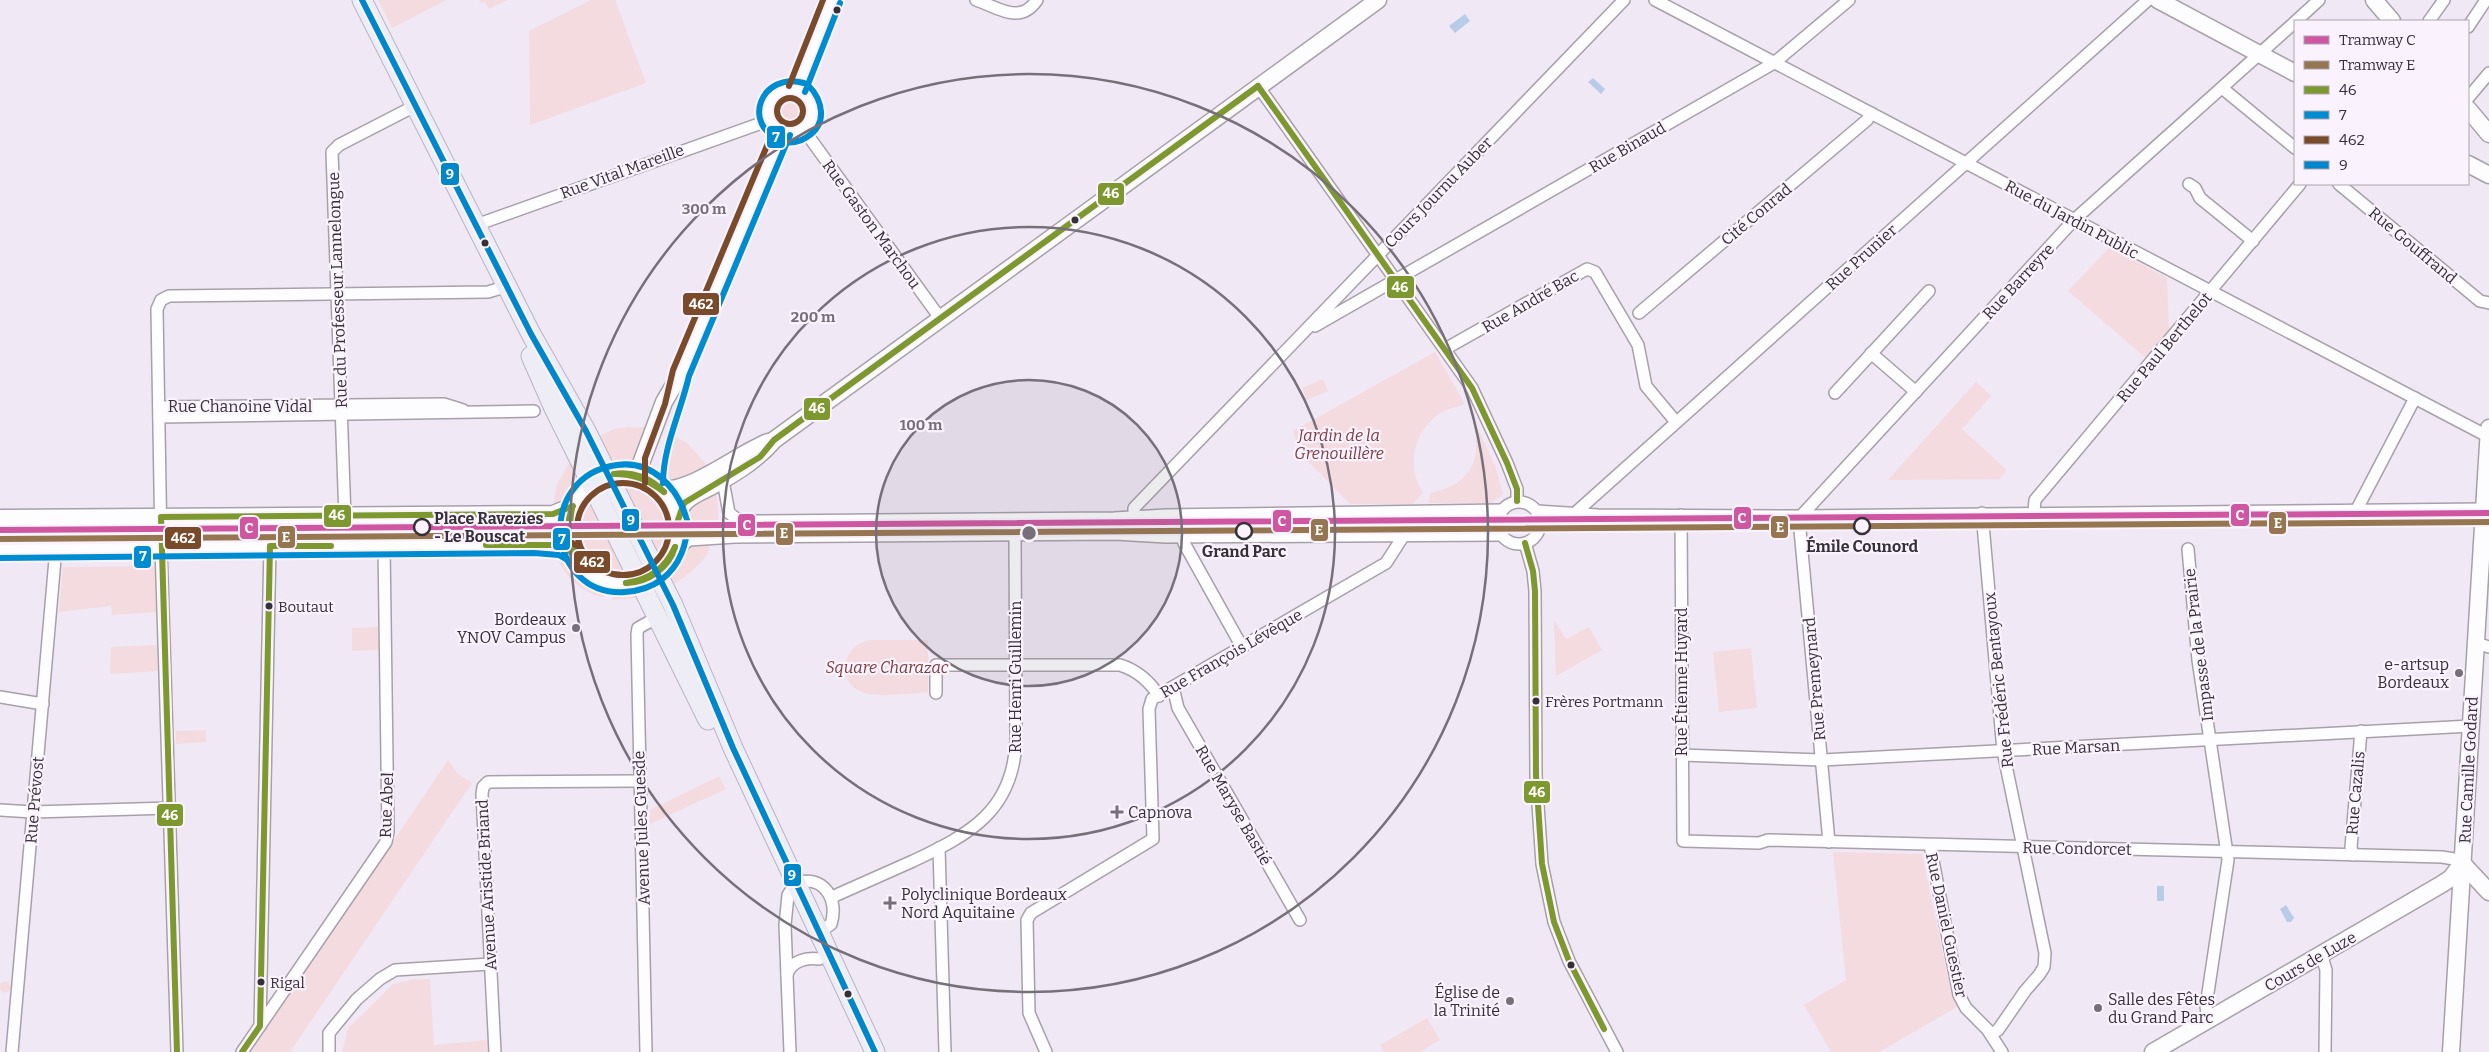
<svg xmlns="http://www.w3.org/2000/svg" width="2489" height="1052" font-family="Bitter,serif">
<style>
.green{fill:#f3dbe0}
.water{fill:#b8cce8}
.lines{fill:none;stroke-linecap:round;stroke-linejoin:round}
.street-casing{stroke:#a7a0aa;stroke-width:14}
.secondary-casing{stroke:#a7a0aa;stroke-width:19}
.primary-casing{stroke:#b8b4c5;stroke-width:21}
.street{stroke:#fdfcfe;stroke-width:11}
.secondary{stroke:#fdfcfe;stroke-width:16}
.primary{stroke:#eeedf5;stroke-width:19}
.bus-1-casing{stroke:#faf3fd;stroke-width:10}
.bus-2-casing{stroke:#faf3fd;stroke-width:10}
.bus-3-casing{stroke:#faf3fd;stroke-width:10}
.bus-4-casing{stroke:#faf3fd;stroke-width:10}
.bus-1{stroke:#7c982e;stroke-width:6}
.bus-2{stroke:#008cd0;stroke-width:6}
.bus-3{stroke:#7a4b2a;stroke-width:6}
.bus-4{stroke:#0086cb;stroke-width:6}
.tram-1-casing{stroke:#faf3fd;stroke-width:10}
.tram-2-casing{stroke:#faf3fd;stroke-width:10}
.tram-1{stroke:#cf56a0;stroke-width:6}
.tram-2{stroke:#967651;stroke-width:6}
.ring{fill:none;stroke:#77707b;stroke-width:2.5}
.bus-dot{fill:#363039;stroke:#faf3fd;stroke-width:2}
.stop-dot{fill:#faf3fd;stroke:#363039;stroke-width:2.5}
.poi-dot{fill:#77707b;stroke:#faf3fd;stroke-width:2}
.labels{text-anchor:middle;stroke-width:4.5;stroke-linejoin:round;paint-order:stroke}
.bus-label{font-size:15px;fill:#363039;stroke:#faf3fd;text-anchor:start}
.street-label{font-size:16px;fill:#363039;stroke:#faf3fd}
.park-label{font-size:16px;font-style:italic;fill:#7d3c3e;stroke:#faf3fd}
.stop-label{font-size:16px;font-weight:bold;fill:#363039;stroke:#faf3fd}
.poi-label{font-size:16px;fill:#363039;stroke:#faf3fd;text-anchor:end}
.centre{fill:#77707b;stroke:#faf3fd;stroke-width:2.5}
.ring-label{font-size:15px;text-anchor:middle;font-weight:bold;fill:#77707b;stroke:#faf3fd;stroke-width:4.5;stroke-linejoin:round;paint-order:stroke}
.line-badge{stroke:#faf3fd;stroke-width:2}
.badge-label{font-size:14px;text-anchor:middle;font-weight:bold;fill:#fff}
</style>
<rect width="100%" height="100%" fill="#f1e8f5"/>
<g class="green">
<polygon points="378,0 446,0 392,28"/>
<polygon points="479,0 508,0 489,9 484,2 481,3"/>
<polygon points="591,0 615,0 646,83 530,125 529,31"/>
<circle cx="791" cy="111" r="17"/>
<polygon points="2110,247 2167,278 2169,331 2146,358 2068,291"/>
<path d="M 1435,352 L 1465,404 C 1457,407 1446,409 1439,414 C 1413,432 1406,466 1423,493 L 1413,504 L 1350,504 L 1300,453 L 1293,431 Z"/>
<polygon points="1323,379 1328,391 1307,400 1302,388"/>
<polygon points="1976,382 1991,396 1962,429 2007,470 1999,479 1888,480"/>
<path d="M 1472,416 L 1496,468 L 1503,494 L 1491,503 L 1429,503 L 1430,493 C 1476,483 1482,457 1472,416 Z"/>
<path d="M 628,427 L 649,427 L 632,465 C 612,464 605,454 600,436 L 614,429 Z"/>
<polygon points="669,433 687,443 708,466 677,484 668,483 658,469"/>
<path d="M 570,462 C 590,477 570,500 553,506 L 557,484 Z"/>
<path d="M 622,482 C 646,483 667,499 670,524 L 643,523 Z"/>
<polygon points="716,489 719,524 687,524 689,508"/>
<polygon points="589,496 603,523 577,523 580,511"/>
<polygon points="1480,515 1480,532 1297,533 1297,516"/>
<polygon points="1162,518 1162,534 751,534 751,524"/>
<polygon points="320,521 320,526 188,526 188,522"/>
<polygon points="134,522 134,527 0,528 0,524"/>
<polygon points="474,534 531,534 531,538 474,539"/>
<path d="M 608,534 L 629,575 C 602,574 583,562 577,535 Z"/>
<polygon points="649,534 670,535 661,558"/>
<polygon points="320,536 320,541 187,541 187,537"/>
<polygon points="134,537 134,542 0,543 0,538"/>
<path d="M 709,544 C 713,556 685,577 676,583 L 673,582 C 669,570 681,554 690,545 Z"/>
<path d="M 554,551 L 563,555 L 579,576 L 602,590 L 604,597 C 581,594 561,572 554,551 Z"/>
<polygon points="155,566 156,612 112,615 111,606 59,612 63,567"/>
<polygon points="614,592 628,593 638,598 612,600"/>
<polygon points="1554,620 1566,639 1589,627 1602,650 1556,676"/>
<polygon points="378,627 379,650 352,651 352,628"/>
<path d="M 872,640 L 928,640 L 928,693 C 911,693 877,698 862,692 C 834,680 844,642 872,640 Z"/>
<polygon points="157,645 158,671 110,674 111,647"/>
<polygon points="1751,648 1757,708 1719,712 1713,652"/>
<polygon points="206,730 206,742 176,744 176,731"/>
<polygon points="448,760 458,774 472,783 290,1052 251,1052"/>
<polygon points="719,776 726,789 650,824 650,810"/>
<polygon points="1833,852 1922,854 1951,992 1957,1007 1879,1052 1831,1052 1804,1005 1846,980"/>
<polygon points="416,979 430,979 434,1045 488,1040 489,1052 342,1052 348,1028 360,1017 393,984"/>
<circle cx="5" cy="987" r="5.5"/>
<polygon points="1427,1018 1440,1040 1420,1052 1384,1052 1380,1045"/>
</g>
<g class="water">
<polygon points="1465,14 1470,21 1455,33 1449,26"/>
<polygon points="1593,78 1605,89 1601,94 1588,82"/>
<rect x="2157" y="886" width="7" height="15"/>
<polygon points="2286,905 2294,918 2291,922 2287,922 2280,909"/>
</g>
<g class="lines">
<defs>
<g id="street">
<path d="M 976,0 C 999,8 1020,25 1037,0"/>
<polyline points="1655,0 2489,437"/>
<polyline points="2296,21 2319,0"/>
<polyline points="2429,21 2444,0"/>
<polyline points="2468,27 2486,0"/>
<polyline points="1258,86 1472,388 1507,463 1517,489 1517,501"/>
<polyline points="2222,88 2295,148"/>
<polyline points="2468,98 2489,73"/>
<polyline points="804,130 940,318"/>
<polyline points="2189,184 2195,188 2200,198 2253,241"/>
<polyline points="2339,184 2480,301 2489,303"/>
<polyline points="476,225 770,120"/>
<polyline points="1639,313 1867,120 1871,113"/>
<polyline points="1315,326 1774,63 1849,0"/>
<polyline points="1445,349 1587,269 1595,272 1638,345 1646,386 1676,422"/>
<polyline points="1871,353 1916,392"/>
<polyline points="1835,393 1929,291"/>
<polyline points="159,407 444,404 463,410"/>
<polyline points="159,417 534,411"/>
<polyline points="725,479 724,486 729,513 737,519 750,521 1114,518 1166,515 1502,510"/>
<circle cx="1519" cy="523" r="21"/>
<polyline points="2357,509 2415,398"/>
<polyline points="1537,511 1598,515 1801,516 2484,509"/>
<polyline points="2034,512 2035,500 2300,184"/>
<polyline points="1982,513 2003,751 2045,953 2044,967 2039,975 2025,991 1998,1030 1991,1034"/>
<polyline points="1574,514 2148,0"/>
<polyline points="1180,515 1180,528 1184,543 1242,647"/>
<polyline points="1681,515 1683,841 1759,843 1768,840 2442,857 2454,859 2462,863"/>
<polyline points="1134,516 1134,508 1624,0"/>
<polyline points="1801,516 2074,220 2295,22"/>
<polyline points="1801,516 1800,530 1829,842"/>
<polyline points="1525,543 1533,571 1535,591 1536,775 1542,864 1554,922 1569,961 1617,1052"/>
<polyline points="346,546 332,152 339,145 407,110"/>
<polyline points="2188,549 2198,660 2228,860 2206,1006 2208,1020"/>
<polyline points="673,553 689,540 735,537 1115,534 1166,537 1501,535"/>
<polyline points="2476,643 2489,647"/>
<polyline points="1173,687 1178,708 1300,920"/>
<path d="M 936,693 L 936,665 L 1120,665 C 1136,670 1150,682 1159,696"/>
<polyline points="0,697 43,704"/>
<polyline points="1682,755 1822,760 2471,726"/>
<polyline points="0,810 33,812 170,808"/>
<polyline points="1930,845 1959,995 1966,1008 1987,1029 2002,1052"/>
<polyline points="939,848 945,1052"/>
<polyline points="2353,855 2351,847 2361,731"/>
<path d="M 832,897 C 859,885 886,873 913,861 C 970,834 1013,811 1016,741 L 1015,535"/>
<polyline points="2321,954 2326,970 2325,1052"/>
<path d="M 787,974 C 792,961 806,957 819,959"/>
<polyline points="260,1026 270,546"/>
<polyline points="12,1052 56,548"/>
<polyline points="177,1052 161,547 157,309 161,300 169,296 488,292 498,289"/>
<polyline points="242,1052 386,842 388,832 384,545"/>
<polyline points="329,1052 329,1033 357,999 380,979 395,970 490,964"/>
<polyline points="495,1052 482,794 483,787 488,782 639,781"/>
<polyline points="646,1052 637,634 638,628 658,617"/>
<path d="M 790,1052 L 785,925 L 788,895 L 796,883 C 824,874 839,900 831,924 L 819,933"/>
<polyline points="1046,1052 1029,1013 1027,920 1031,913 1153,839 1149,709 1152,699 1386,563 1404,535"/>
</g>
<g id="secondary">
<polyline points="2158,0 2295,73"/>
<polyline points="2374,0 2392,21"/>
<circle cx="791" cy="111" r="23"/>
<polyline points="797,89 832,0"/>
<polyline points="2468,109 2489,134"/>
<polyline points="2468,164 2489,175"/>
<polyline points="632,474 640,466 664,402 681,373 782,132"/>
<path d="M 662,489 C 690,493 738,454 768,442"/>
<polyline points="0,518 553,514 573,506"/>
<path d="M 678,520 C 660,453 572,461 568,526 C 565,579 631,601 665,565 C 684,545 671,517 685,502 C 692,495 705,490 714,485 C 737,472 757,460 774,440 L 1378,0"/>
<polyline points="0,549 534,544 562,546 574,554"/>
<polyline points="2462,863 2489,892"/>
<polyline points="2153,1052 2442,884 2451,878 2462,863"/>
<polyline points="2451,1052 2489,428"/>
</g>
<g id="primary">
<polyline points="362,0 531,334 586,431 673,605 733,748 875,1052"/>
<polyline points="531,356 553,406 708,720"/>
</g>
</defs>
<use href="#street" class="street-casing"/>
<use href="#secondary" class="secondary-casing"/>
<use href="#primary" class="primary-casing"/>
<use href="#street" class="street"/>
<use href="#secondary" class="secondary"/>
<use href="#primary" class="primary"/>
<defs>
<g id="bus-1">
<polyline points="1258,86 1472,388 1507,463 1517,489 1517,501"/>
<path d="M 614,474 C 633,471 651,478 664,492"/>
<path d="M 614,474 C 635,474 648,480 664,492"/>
<path d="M 572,508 C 569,526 568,539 576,555"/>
<path d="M 572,508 C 566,524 567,541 576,555"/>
<polyline points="678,520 684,503 760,457 774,440 1258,86"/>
<polyline points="1525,543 1533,571 1535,591 1536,775 1542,864 1554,922 1569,961 1604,1029"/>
<polyline points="486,545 553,545 562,546 574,554"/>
<path d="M 626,583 C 648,583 669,568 675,547"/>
<path d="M 626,583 C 650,580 665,568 675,547"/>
<polyline points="177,1052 161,517 553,514 573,506"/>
<polyline points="242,1052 260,1026 270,546 331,546"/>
</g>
<g id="bus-2">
<path d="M 804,83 C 761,71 740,125 782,141 C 790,144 800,142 807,137 C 828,124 823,100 808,85"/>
<polyline points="805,92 840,3"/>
<path d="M 663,483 C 663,447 681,411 689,376 L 790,135"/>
<path d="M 686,517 C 677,487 652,460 617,465 C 535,476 546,597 625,592 C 639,591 650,588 661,580 C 680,566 688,543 687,520"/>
<polyline points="0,558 534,553 559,555 569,561"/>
</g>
<g id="bus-3">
<polyline points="789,86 823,0"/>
<circle cx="790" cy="111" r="13"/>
<polyline points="645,483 645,458 665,404 673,370 774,129"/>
<circle cx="623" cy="529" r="46"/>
<polyline points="0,540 534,535 564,538 579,547"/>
</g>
<polyline id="bus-4" points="362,0 531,334 586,431 673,605 733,748 875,1052"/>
</defs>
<use href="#bus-1" class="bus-1-casing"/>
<use href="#bus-2" class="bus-2-casing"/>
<use href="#bus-3" class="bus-3-casing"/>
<use href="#bus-4" class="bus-4-casing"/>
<use href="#bus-1" class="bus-1"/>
<use href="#bus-2" class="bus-2"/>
<use href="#bus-3" class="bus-3"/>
<use href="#bus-4" class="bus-4"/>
<defs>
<polyline id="tram-1" points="0,530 2489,513"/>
<polyline id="tram-2" points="0,539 2489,522"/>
</defs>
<use href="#tram-1" class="tram-1-casing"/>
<use href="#tram-2" class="tram-2-casing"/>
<use href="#tram-1" class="tram-1"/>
<use href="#tram-2" class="tram-2"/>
</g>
<circle cx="1029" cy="533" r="153" fill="#77707b" fill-opacity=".12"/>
<g class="ring">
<circle cx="1029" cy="533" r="153"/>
<circle cx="1029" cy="533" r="306"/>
<circle cx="1029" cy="533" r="459"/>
</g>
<g class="bus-dot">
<circle cx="837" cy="10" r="4.5"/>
<circle cx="1075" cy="220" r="4.5"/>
<circle cx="485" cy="243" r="4.5"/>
<circle cx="269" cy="606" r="4.5"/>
<circle cx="1536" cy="701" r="4.5"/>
<circle cx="1571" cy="965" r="4.5"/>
<circle cx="261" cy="982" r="4.5"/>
<circle cx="848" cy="994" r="4.5"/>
</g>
<g class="stop-dot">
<circle cx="1862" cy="526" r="8"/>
<circle cx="422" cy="527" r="8"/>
<circle cx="1244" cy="531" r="8"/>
</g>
<g class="poi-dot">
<circle cx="576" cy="628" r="5"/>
<circle cx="2459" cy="673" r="5"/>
<path d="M1114.5 804.5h5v5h5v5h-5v5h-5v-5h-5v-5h5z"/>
<path d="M887.5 895.5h5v5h5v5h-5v5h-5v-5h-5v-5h5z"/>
<circle cx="1510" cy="1001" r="5"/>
<circle cx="2098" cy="1008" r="5"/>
</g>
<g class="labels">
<g class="bus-label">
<text x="278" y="612">Boutaut</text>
<text x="1545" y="707">Frères Portmann</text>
<text x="270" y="988">Rigal</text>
</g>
<g class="street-label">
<text transform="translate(1627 147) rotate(-30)" y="6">Rue Binaud</text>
<text transform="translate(622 171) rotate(-20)" y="6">Rue Vital Mareille</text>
<text transform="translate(1438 192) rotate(-46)" y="6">Cours Journu Auber</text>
<text transform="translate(1756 214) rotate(-40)" y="6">Cité Conrad</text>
<text transform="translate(2072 219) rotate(28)" y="6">Rue du Jardin Public</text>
<text transform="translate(872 224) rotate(54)" y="6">Rue Gaston Marchou</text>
<text transform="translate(2413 245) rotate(40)" y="6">Rue Gouffrand</text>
<text transform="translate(1861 257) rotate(-42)" y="6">Rue Prunier</text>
<text transform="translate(2018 281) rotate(-47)" y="6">Rue Barreyre</text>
<text transform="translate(337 290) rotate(-92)" y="6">Rue du Professeur Lannelongue</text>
<text transform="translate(1530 301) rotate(-30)" y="6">Rue André Bac</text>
<text transform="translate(2164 347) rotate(-50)" y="6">Rue Paul Berthelot</text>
<text x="240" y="412">Rue Chanoine Vidal</text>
<text transform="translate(2198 645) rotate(-97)" y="6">Impasse de la Prairie</text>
<text transform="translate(1231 653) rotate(-30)" y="6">Rue François Lévêque</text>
<text transform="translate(1015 677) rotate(-90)" y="6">Rue Henri Guillemin</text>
<text transform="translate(1814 679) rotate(-95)" y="6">Rue Premeynard</text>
<text transform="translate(1998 680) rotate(-96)" y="6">Rue Frédéric Bentayoux</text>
<text transform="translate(1681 682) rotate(-90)" y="6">Rue Étienne Huyard</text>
<text transform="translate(2076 747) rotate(-3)" y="6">Rue Marsan</text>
<text transform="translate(2468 770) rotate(-87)" y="6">Rue Camille Godard</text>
<text transform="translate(2355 793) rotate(-85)" y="6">Rue Cazalis</text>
<text transform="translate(34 800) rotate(-85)" y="6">Rue Prévost</text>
<text transform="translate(386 805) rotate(-88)" y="6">Rue Abel</text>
<text transform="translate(1234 805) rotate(60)" y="6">Rue Maryse Bastié</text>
<text transform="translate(641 828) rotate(-92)" y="6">Avenue Jules Guesde</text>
<text transform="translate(2077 848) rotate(1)" y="6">Rue Condorcet</text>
<text transform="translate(486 885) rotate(-93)" y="6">Avenue Aristide Briand</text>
<text transform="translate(1947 925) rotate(78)" y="6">Rue Daniel Guestier</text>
<text transform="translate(2310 961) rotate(-30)" y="6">Cours de Luze</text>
</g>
<g class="park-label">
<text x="1339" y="441">Jardin de la<tspan x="1339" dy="18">Grenouillère</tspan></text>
<text x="887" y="673">Square Charazac</text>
</g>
<g class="stop-label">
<text x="434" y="524" text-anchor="start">Place Ravezies<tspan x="434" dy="18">- Le Bouscat</tspan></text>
<text x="1862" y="552">Émile Counord</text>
<text x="1244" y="557">Grand Parc</text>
</g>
<g class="poi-label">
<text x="566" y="625">Bordeaux<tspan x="566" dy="18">YNOV Campus</tspan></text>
<text x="2449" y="670">e-artsup<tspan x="2449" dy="18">Bordeaux</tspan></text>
<text x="1128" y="818" text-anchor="start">Capnova</text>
<text x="901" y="900" text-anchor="start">Polyclinique Bordeaux<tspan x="901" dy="18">Nord Aquitaine</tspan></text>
<text x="1500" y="998">Église de<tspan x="1500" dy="18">la Trinité</tspan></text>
<text x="2108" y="1005" text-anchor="start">Salle des Fêtes<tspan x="2108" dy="18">du Grand Parc</tspan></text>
</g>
</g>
<circle cx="1029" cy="533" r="8" class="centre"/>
<g class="ring-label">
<text x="704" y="214">300 m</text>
<text x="813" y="322">200 m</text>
<text x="921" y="430">100 m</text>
</g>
<g class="line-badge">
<rect x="766" y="125" width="20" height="24" rx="5" fill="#008cd0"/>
<rect x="440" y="162" width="20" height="24" rx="5" fill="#0086cb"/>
<rect x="1097" y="182" width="28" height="24" rx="5" fill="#7c982e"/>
<rect x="1386" y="275" width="29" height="24" rx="5" fill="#7c982e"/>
<rect x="682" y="292" width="38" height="24" rx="5" fill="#7a4b2a"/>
<rect x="803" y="397" width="28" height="24" rx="5" fill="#7c982e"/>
<rect x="2230" y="503" width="20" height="24" rx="5" fill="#cf56a0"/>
<rect x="323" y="504" width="29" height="24" rx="5" fill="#7c982e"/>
<rect x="1733" y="506" width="19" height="24" rx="5" fill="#cf56a0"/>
<rect x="621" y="508" width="19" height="24" rx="5" fill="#0086cb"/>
<rect x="1272" y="509" width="20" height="24" rx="5" fill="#cf56a0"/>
<rect x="2268" y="511" width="19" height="24" rx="5" fill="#967651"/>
<rect x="737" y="513" width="19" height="24" rx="5" fill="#cf56a0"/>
<rect x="1770" y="515" width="19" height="24" rx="5" fill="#967651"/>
<rect x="239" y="516" width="20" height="24" rx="5" fill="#cf56a0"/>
<rect x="1310" y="518" width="19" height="24" rx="5" fill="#967651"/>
<rect x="775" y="522" width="19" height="24" rx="5" fill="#967651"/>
<rect x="277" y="525" width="19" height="24" rx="5" fill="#967651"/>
<rect x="164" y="526" width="38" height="24" rx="5" fill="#7a4b2a"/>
<rect x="552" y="527" width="19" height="24" rx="5" fill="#008cd0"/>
<rect x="133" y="545" width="19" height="24" rx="5" fill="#008cd0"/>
<rect x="573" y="550" width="38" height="24" rx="5" fill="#7a4b2a"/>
<rect x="1523" y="780" width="28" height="24" rx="5" fill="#7c982e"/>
<rect x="156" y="803" width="28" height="24" rx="5" fill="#7c982e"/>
<rect x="783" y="863" width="19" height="24" rx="5" fill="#0086cb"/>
</g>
<g class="badge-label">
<text x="776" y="142">7</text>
<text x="450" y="179">9</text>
<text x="1111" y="198">46</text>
<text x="1400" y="292">46</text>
<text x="701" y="309">462</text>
<text x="817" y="413">46</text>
<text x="2240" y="520">C</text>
<text x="337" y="520">46</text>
<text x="1742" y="523">C</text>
<text x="631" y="525">9</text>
<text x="1282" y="526">C</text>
<text x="2278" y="528">E</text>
<text x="747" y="530">C</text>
<text x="1780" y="532">E</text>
<text x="249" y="533">C</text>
<text x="1319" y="535">E</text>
<text x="784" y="538">E</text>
<text x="286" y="542">E</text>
<text x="183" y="543">462</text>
<text x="562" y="544">7</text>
<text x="143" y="561">7</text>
<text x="592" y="567">462</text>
<text x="1537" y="797">46</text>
<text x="170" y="820">46</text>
<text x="792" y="880">9</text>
</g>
<rect x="2294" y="20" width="175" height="165" fill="#faf3fd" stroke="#aca5af"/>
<rect x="2304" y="36" width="25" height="8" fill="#cf56a0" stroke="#aca5af"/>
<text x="2339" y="45" font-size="15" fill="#363039">Tramway C</text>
<rect x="2304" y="61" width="25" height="8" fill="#967651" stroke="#aca5af"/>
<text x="2339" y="70" font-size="15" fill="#363039">Tramway E</text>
<rect x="2304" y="86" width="25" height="8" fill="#7c982e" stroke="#aca5af"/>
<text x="2339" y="95" font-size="15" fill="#363039">46</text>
<rect x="2304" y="111" width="25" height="8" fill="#008cd0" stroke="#aca5af"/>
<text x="2339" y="120" font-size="15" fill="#363039">7</text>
<rect x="2304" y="136" width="25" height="8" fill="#7a4b2a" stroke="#aca5af"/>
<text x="2339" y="145" font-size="15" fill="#363039">462</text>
<rect x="2304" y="161" width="25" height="8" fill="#0086cb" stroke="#aca5af"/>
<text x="2339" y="170" font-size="15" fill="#363039">9</text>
</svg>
